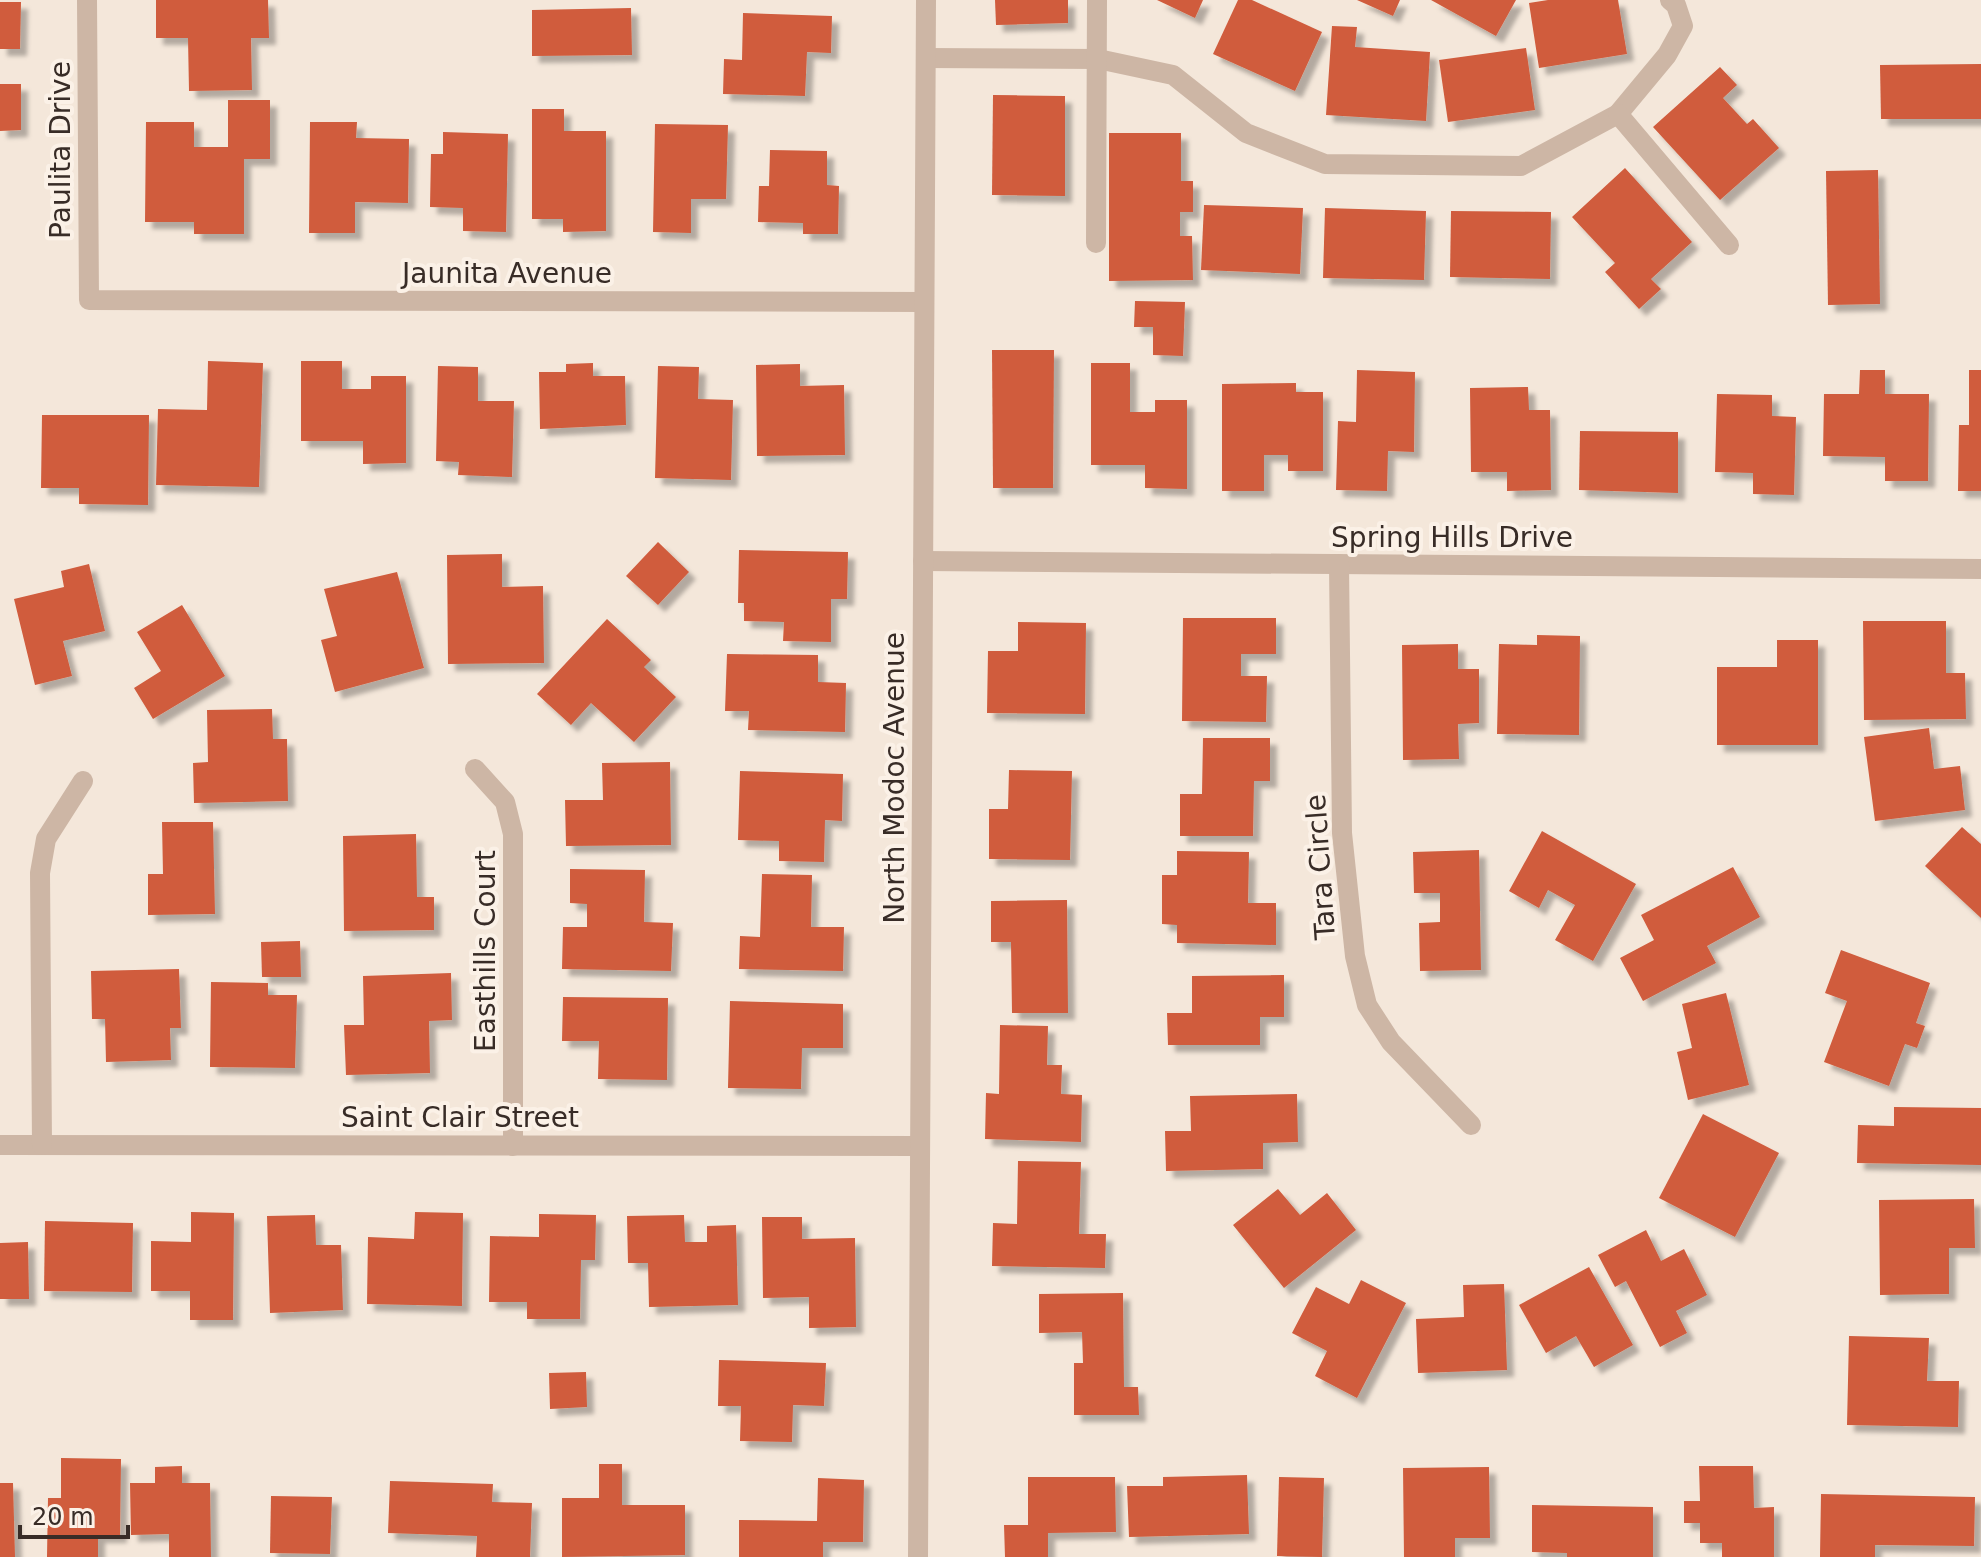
<svg xmlns="http://www.w3.org/2000/svg" width="1981" height="1557" font-family="'DejaVu Sans',sans-serif">
<style>
.building{fill:#d05b3c;filter:url(#shadow)}
.lines{fill:none;stroke-linecap:round;stroke-linejoin:round}
.minor{stroke:#cdb6a5;stroke-width:20}
.labels{text-anchor:middle;stroke-width:8;stroke-linejoin:round;paint-order:stroke}
.street-label{font-size:28px;fill:#382c27;stroke:#fbf1e7}
</style>
<defs>
<filter id="shadow"><feDropShadow dx="7" dy="7" stdDeviation="2" flood-color="#0004"/></filter>
</defs>
<rect width="100%" height="100%" fill="#f4e7da"/>
<g class="building">
<polygon points="156,0 268,0 269,38 251,38 252,90 189,91 188,38 156,38"/>
<polygon points="995,0 1068,0 1068,23 996,25"/>
<polygon points="1157,0 1203,0 1195,18"/>
<polygon points="1238,0 1252,0 1322,32 1295,91 1213,54"/>
<polygon points="1357,0 1400,0 1393,16"/>
<polygon points="1431,0 1516,0 1496,36"/>
<polygon points="1548,0 1618,0 1627,54 1539,68 1529,3"/>
<polygon points="0,2 21,2 20,49 0,49"/>
<polygon points="631,8 632,55 532,56 532,10"/>
<polygon points="743,13 832,16 831,53 807,52 805,96 723,94 724,59 742,60"/>
<polygon points="1332,26 1357,27 1355,47 1430,52 1426,121 1326,115"/>
<polygon points="1526,48 1535,110 1448,122 1439,60"/>
<polygon points="1981,64 1981,119 1881,119 1880,65"/>
<polygon points="1720,67 1737,85 1723,98 1747,124 1753,119 1779,148 1720,200 1653,127"/>
<polygon points="0,84 21,84 21,130 0,131"/>
<polygon points="993,95 1065,96 1065,196 992,195"/>
<polygon points="228,100 270,100 270,159 244,159 244,234 194,234 194,222 145,222 146,122 194,122 194,147 228,147"/>
<polygon points="532,109 564,109 564,131 606,131 606,231 563,232 563,219 532,219"/>
<polygon points="310,122 357,122 356,138 409,139 408,203 355,202 355,233 309,233"/>
<polygon points="655,124 728,125 726,199 691,199 691,233 653,232"/>
<polygon points="443,132 508,134 506,232 463,231 463,208 430,207 431,154 443,154"/>
<polygon points="1109,133 1181,133 1181,181 1193,181 1193,212 1180,212 1180,236 1192,236 1193,280 1109,281"/>
<polygon points="770,150 827,151 827,185 839,186 838,234 803,234 803,223 758,222 759,186 769,186"/>
<polygon points="1625,168 1692,242 1651,279 1661,289 1639,309 1605,272 1615,263 1572,217"/>
<polygon points="1878,170 1880,304 1828,305 1826,171"/>
<polygon points="1204,205 1303,208 1300,274 1201,270"/>
<polygon points="1325,208 1426,211 1424,280 1323,278"/>
<polygon points="1451,211 1551,212 1550,279 1450,277"/>
<polygon points="1135,301 1185,302 1183,356 1153,355 1153,327 1134,327"/>
<polygon points="992,350 1054,350 1053,488 993,488"/>
<polygon points="208,361 263,363 259,487 156,485 158,409 207,410"/>
<polygon points="301,361 342,361 342,389 371,389 371,376 406,376 406,463 363,464 363,441 301,441"/>
<polygon points="593,363 593,376 625,376 626,425 540,429 539,372 566,372 566,364"/>
<polygon points="1091,363 1130,363 1130,412 1155,412 1155,400 1187,400 1187,489 1145,488 1145,465 1091,465"/>
<polygon points="800,364 800,386 844,385 845,455 757,456 756,365"/>
<polygon points="438,366 478,367 478,401 514,401 512,477 458,475 459,462 436,461"/>
<polygon points="658,366 699,367 698,399 733,400 731,480 655,478"/>
<polygon points="1357,370 1415,372 1414,452 1388,451 1387,491 1336,490 1338,421 1356,422"/>
<polygon points="1860,370 1885,370 1885,394 1929,394 1928,481 1885,481 1885,457 1823,456 1824,394 1859,394"/>
<polygon points="1969,370 1981,370 1981,491 1958,491 1959,425 1969,425"/>
<polygon points="1296,383 1296,392 1323,392 1323,471 1288,471 1288,455 1264,455 1264,491 1222,491 1222,384"/>
<polygon points="1528,387 1529,410 1550,410 1551,490 1507,491 1507,472 1471,472 1470,388"/>
<polygon points="1717,394 1772,395 1772,416 1796,417 1794,495 1753,494 1753,473 1715,472"/>
<polygon points="42,415 149,415 148,505 79,504 79,488 41,488"/>
<polygon points="1580,431 1678,432 1678,493 1579,490"/>
<polygon points="658,542 689,572 658,605 626,576"/>
<polygon points="739,550 848,552 847,599 831,599 831,642 783,641 784,622 744,621 744,603 738,603"/>
<polygon points="502,554 502,587 543,586 544,663 448,664 447,555"/>
<polygon points="89,564 105,631 63,641 72,676 35,685 14,599 64,587 61,571"/>
<polygon points="397,572 424,668 335,692 321,640 337,636 324,589"/>
<polygon points="182,605 225,676 153,719 134,688 161,671 137,632"/>
<polygon points="1183,618 1276,618 1276,654 1241,654 1241,676 1267,676 1266,722 1182,721"/>
<polygon points="607,619 651,660 644,667 676,697 634,742 591,703 571,725 537,694"/>
<polygon points="1863,621 1946,621 1946,673 1965,673 1966,719 1864,720"/>
<polygon points="1018,622 1086,623 1085,714 987,713 988,651 1018,651"/>
<polygon points="1537,635 1580,636 1579,735 1497,734 1499,644 1537,645"/>
<polygon points="1777,640 1818,640 1818,745 1717,745 1717,667 1777,667"/>
<polygon points="1458,644 1458,669 1479,669 1479,723 1458,724 1459,759 1403,760 1402,645"/>
<polygon points="727,654 818,655 818,682 846,683 845,732 748,730 749,711 725,711"/>
<polygon points="272,709 273,739 287,739 288,801 194,803 193,763 208,762 207,710"/>
<polygon points="1929,728 1934,769 1960,766 1965,810 1875,821 1864,737"/>
<polygon points="1203,738 1270,738 1270,781 1254,781 1253,836 1180,836 1180,794 1202,794"/>
<polygon points="670,762 671,845 566,846 565,800 603,800 602,763"/>
<polygon points="1009,770 1072,771 1070,860 989,859 989,809 1008,809"/>
<polygon points="740,771 843,774 842,821 825,820 824,862 779,861 779,841 738,840"/>
<polygon points="162,822 213,822 215,914 148,915 148,874 163,874"/>
<polygon points="1962,827 1981,844 1981,918 1925,866"/>
<polygon points="1542,831 1636,884 1593,961 1555,940 1575,905 1548,890 1539,908 1509,891"/>
<polygon points="416,834 417,897 434,897 434,930 344,931 343,836"/>
<polygon points="1479,850 1481,970 1420,971 1419,923 1440,922 1440,893 1414,893 1413,852"/>
<polygon points="1177,851 1249,852 1248,903 1276,903 1276,945 1177,943 1177,925 1162,924 1162,875 1177,875"/>
<polygon points="1733,867 1760,917 1707,946 1716,963 1643,1001 1620,958 1654,940 1641,915"/>
<polygon points="570,869 645,870 644,922 673,923 671,971 562,969 563,927 587,927 587,904 570,903"/>
<polygon points="762,874 812,875 811,927 844,927 843,971 739,969 740,936 760,937"/>
<polygon points="1067,900 1068,1013 1012,1013 1011,942 991,942 991,901"/>
<polygon points="300,941 301,977 262,977 261,942"/>
<polygon points="1841,950 1930,983 1916,1023 1925,1026 1917,1048 1905,1044 1889,1086 1824,1062 1847,1001 1825,993"/>
<polygon points="179,969 181,1028 170,1028 171,1060 106,1062 105,1019 92,1019 91,971"/>
<polygon points="451,973 452,1020 429,1021 430,1073 346,1075 344,1025 364,1025 363,976"/>
<polygon points="1284,975 1284,1017 1260,1017 1260,1045 1168,1045 1167,1013 1192,1013 1192,976"/>
<polygon points="211,982 268,983 268,995 297,995 295,1068 210,1067"/>
<polygon points="1726,993 1749,1085 1688,1100 1677,1052 1692,1048 1682,1004"/>
<polygon points="563,997 668,998 667,1080 598,1079 599,1041 562,1041"/>
<polygon points="730,1001 843,1004 843,1048 802,1048 801,1089 728,1088"/>
<polygon points="1000,1025 1048,1026 1047,1065 1062,1065 1061,1094 1082,1095 1081,1142 985,1139 986,1093 999,1094"/>
<polygon points="1297,1094 1298,1142 1263,1143 1263,1169 1166,1171 1165,1131 1191,1131 1190,1096"/>
<polygon points="1894,1107 1981,1108 1981,1165 1857,1163 1858,1125 1894,1126"/>
<polygon points="1703,1114 1779,1153 1735,1237 1659,1198"/>
<polygon points="1018,1161 1081,1162 1079,1234 1106,1234 1105,1268 992,1266 993,1223 1017,1224"/>
<polygon points="1278,1189 1300,1215 1327,1193 1356,1230 1284,1288 1233,1225"/>
<polygon points="1974,1199 1975,1248 1949,1248 1949,1294 1880,1295 1879,1200"/>
<polygon points="191,1212 234,1213 233,1320 190,1320 190,1291 151,1291 151,1241 191,1242"/>
<polygon points="415,1212 463,1213 462,1306 367,1304 368,1237 414,1239"/>
<polygon points="539,1214 596,1215 595,1260 581,1260 580,1319 527,1319 527,1302 489,1302 490,1236 539,1237"/>
<polygon points="315,1215 316,1245 341,1245 343,1310 270,1313 267,1216"/>
<polygon points="684,1215 685,1242 707,1242 707,1226 736,1225 738,1305 649,1307 648,1263 628,1263 627,1216"/>
<polygon points="762,1217 802,1217 802,1239 855,1238 856,1327 809,1328 809,1297 763,1298"/>
<polygon points="45,1221 133,1223 132,1292 44,1291"/>
<polygon points="1646,1230 1661,1261 1684,1249 1707,1295 1676,1311 1687,1333 1660,1347 1626,1281 1615,1287 1598,1255"/>
<polygon points="28,1242 29,1299 0,1299 0,1243"/>
<polygon points="1589,1267 1633,1345 1594,1367 1576,1336 1546,1353 1519,1305"/>
<polygon points="1361,1280 1406,1303 1357,1398 1315,1376 1327,1351 1292,1333 1316,1287 1349,1304"/>
<polygon points="1504,1284 1507,1370 1418,1373 1416,1319 1464,1317 1463,1285"/>
<polygon points="1123,1293 1124,1387 1138,1387 1139,1415 1074,1415 1074,1363 1083,1363 1082,1332 1039,1333 1039,1294"/>
<polygon points="1849,1336 1929,1338 1927,1381 1959,1381 1958,1427 1847,1425"/>
<polygon points="719,1360 826,1363 824,1406 793,1405 792,1442 740,1441 741,1406 718,1406"/>
<polygon points="586,1372 587,1407 550,1409 549,1373"/>
<polygon points="61,1458 121,1459 120,1536 98,1536 98,1557 47,1557 48,1498 61,1498"/>
<polygon points="599,1464 622,1464 622,1505 685,1505 685,1555 562,1557 562,1498 599,1498"/>
<polygon points="182,1466 182,1483 210,1483 211,1557 169,1557 169,1534 131,1535 130,1483 155,1483 155,1467"/>
<polygon points="1699,1466 1753,1466 1754,1508 1774,1507 1774,1557 1722,1557 1722,1543 1700,1543 1700,1523 1684,1523 1684,1501 1700,1501"/>
<polygon points="1489,1467 1490,1538 1455,1538 1455,1557 1404,1557 1403,1468"/>
<polygon points="1247,1475 1249,1534 1129,1537 1127,1486 1163,1486 1163,1477"/>
<polygon points="1028,1477 1115,1477 1116,1532 1048,1533 1048,1557 1005,1557 1004,1525 1028,1525"/>
<polygon points="1279,1477 1324,1478 1322,1557 1277,1556"/>
<polygon points="818,1478 864,1480 863,1542 823,1542 823,1557 739,1557 739,1520 817,1521"/>
<polygon points="390,1481 493,1484 492,1502 532,1503 530,1557 476,1557 477,1536 388,1533"/>
<polygon points="0,1483 13,1483 15,1557 0,1557"/>
<polygon points="1821,1494 1975,1497 1974,1546 1875,1545 1875,1557 1820,1557"/>
<polygon points="271,1496 332,1497 330,1554 270,1553"/>
<polygon points="1532,1505 1653,1507 1653,1557 1567,1557 1567,1553 1532,1552"/>
</g>
<g class="lines">
<g class="minor">
<polyline points="87,0 89,300 924,302"/>
<polyline points="926,58 1098,59 1173,75 1246,133 1325,164 1521,166 1618,114 1667,55 1683,26 1676,5 1670,0"/>
<polyline points="1618,114 1729,245"/>
<polyline points="1096,243 1097,0"/>
<polyline points="923,561 1981,569"/>
<polyline points="1339,564 1342,833 1355,956 1367,1005 1391,1042 1471,1125"/>
<polyline points="475,769 505,802 513,834 513,1146"/>
<polyline points="0,1145 920,1146"/>
<polyline points="42,1145 40,873 46,839 83,781"/>
<polyline points="918,1557 926,0"/>
</g>
</g>
<g class="labels">
<g class="street-label">
<text transform="translate(60 150) rotate(-90)" y="10">Paulita Drive</text>
<text x="507" y="283">Jaunita Avenue</text>
<text x="1452" y="547">Spring Hills Drive</text>
<text transform="translate(894 778) rotate(-90)" y="10">North Modoc Avenue</text>
<text transform="translate(1320 867) rotate(-94)" y="10">Tara Circle</text>
<text transform="translate(485 951) rotate(-90)" y="10">Easthills Court</text>
<text x="460" y="1127">Saint Clair Street</text>
</g>
</g>
<path d="M20 1525v12h108v-12" fill="none" stroke="#382c27" stroke-width="4"/>
<text x="32" y="1525" font-size="24" fill="#382c27" stroke="#fbf1e7" stroke-width="6" paint-order="stroke">20 m</text>
</svg>
